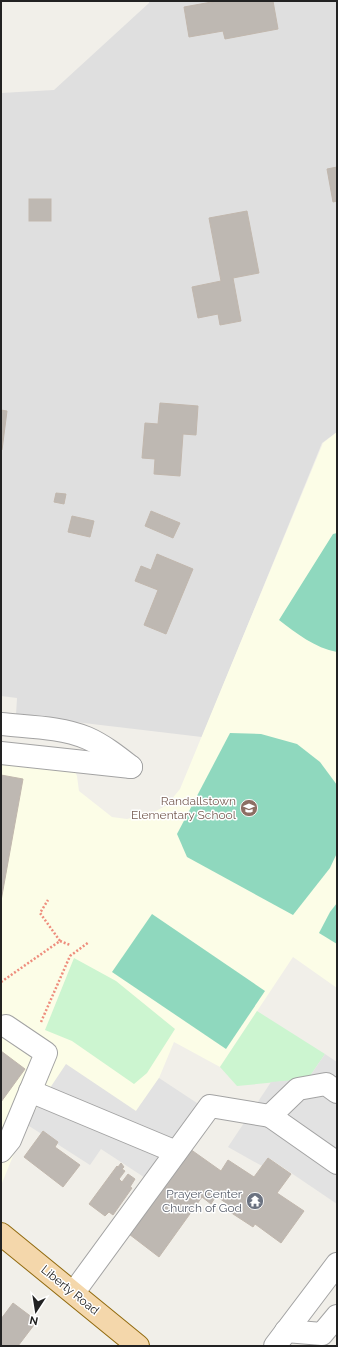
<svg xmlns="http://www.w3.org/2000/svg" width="338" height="1347" font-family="Raleway,sans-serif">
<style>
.residential{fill:#dfdfdf}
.education{fill:#fcfde7}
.park{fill:#ccf5d0}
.pitch{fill:#8fd8be}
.parking{fill:#e2e2e2}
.building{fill:#beb8b2;stroke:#c1b7ad}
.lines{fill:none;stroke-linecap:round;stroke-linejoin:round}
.minor-casing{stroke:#a3a3a3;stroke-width:24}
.major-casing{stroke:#916a0e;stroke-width:24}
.path{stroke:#ee8d7d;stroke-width:2.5;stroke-dasharray:2 2;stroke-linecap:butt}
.minor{stroke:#fff;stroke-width:22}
.major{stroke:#f4d7ab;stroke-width:22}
.labels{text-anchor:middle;stroke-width:3;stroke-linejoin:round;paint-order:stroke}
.education-label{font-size:12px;fill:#785e54;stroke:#fff;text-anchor:end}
.worship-label{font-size:12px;fill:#5b616d;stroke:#fff;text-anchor:end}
.street-label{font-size:12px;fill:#222;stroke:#fff}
</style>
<rect width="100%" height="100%" fill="#f1efe9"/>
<polygon class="residential" points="149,1 337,1 337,432 322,443 202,737 16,715 17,698 1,696 1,93 54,90 149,3"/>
<polygon class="education" points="337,432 337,988 293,957 220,1067 174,1042 159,1078 136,1111 26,1124 2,1183 1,743 67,751 77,776 79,791 112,817 127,819 156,811 167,805 180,789 323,443"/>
<g class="park">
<polygon points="74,958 116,981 175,1029 147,1073 134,1084 72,1041 45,1030"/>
<polygon points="257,1011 325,1054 308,1079 237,1086 220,1067"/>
</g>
<g class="pitch">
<path d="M 337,533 L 337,652 C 315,648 296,633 279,620 L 333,534 Z"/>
<polygon points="230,733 261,734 297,744 320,762 337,785 337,853 330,868 293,915 187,857 177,834"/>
<polygon points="337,903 337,944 319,933 330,912"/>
<polygon points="152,914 265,991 226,1049 112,972"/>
</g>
<g class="parking">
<polygon points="325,1054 337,1062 337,1204 269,1158 262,1166 228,1147 271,1082 308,1079"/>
<polygon points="66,1064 136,1111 159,1078 206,1109 156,1185 101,1149 90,1165 26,1124"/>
</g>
<g class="building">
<polygon points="217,1 273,1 278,29 225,39 223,31 189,37 184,7"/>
<polygon points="337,167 337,201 333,202 327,169"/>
<rect x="29" y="199" width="22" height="22"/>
<polygon points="247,211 259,273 233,278 241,321 220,325 218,314 198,318 192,287 221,281 209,218"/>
<polygon points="160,403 198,406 196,435 183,434 180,476 154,474 155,459 142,458 145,423 158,424"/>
<polygon points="1,410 7,411 2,450 1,450"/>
<polygon points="56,493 66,494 64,504 54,502"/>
<polygon points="151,511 180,523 173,538 145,526"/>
<polygon points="72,516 94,521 90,537 68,532"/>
<polygon points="157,554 193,569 166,634 144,625 158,590 135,581 141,566 151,570"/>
<polygon points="1,775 23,779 1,901"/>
<polygon points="1,1051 25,1069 1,1102"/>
<polygon points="43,1131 58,1142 55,1147 80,1165 63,1187 24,1157"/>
<polygon points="190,1149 221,1171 228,1160 254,1177 268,1158 291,1174 277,1193 304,1211 281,1243 255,1224 253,1227 230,1212 233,1208 216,1196 211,1204 202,1197 159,1257 125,1231"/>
<polygon points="121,1163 124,1167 122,1169 125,1171 119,1179 122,1182 128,1174 135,1179 130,1187 132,1188 113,1215 109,1212 105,1216 89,1204 117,1166 118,1167"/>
<polygon points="13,1303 37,1321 18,1346 1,1346 1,1319"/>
</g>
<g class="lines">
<defs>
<g id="minor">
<path d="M 1,724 C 29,727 61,727 87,738 C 103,745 117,756 131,767"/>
<polyline points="1,753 131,767"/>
<polyline points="30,1091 176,1152"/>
<polyline points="337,1092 326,1084 298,1089 270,1116 337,1163"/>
<polyline points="1,1151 10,1140 46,1053 6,1026"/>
<polyline points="74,1292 210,1106 270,1116"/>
<polyline points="286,1331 322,1334 337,1316"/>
<polyline points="275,1346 337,1264"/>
</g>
<polyline id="major" points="1,1234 138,1346"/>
</defs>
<use href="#minor" class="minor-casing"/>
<use href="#major" class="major-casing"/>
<g class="path">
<polyline points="60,941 70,945"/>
<polyline points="1,982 60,941 40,913 48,900"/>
<polyline points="41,1022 70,956 89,942"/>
</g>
<use href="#minor" class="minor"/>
<use href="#major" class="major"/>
</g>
<defs>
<symbol id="school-disc" viewBox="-11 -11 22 22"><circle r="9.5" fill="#8d6e63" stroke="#fff"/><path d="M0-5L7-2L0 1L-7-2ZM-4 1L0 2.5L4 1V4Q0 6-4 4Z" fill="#fff"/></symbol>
<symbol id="temple-disc" viewBox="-11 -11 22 22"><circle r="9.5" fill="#6b7280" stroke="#fff"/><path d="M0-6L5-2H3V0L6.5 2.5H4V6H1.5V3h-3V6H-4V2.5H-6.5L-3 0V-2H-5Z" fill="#fff"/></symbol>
</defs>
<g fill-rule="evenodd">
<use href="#school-disc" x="239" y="798" width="20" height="20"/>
<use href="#temple-disc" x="245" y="1191" width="20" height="20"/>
</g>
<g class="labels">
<g class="education-label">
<text x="236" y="805">Randallstown<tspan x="236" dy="14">Elementary School</tspan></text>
</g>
<g class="worship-label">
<text x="242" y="1198">Prayer Center<tspan x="242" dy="14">Church of God</tspan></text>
</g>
<g class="street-label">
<text transform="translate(70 1290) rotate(39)" y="4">Liberty Road</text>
</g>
</g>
<rect width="338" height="1347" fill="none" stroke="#222222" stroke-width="4"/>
<g transform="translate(36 1311) rotate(192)" stroke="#ffffff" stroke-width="3" paint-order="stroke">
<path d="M0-3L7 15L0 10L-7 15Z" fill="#222222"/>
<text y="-6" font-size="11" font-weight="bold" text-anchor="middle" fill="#222222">N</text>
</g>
</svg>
